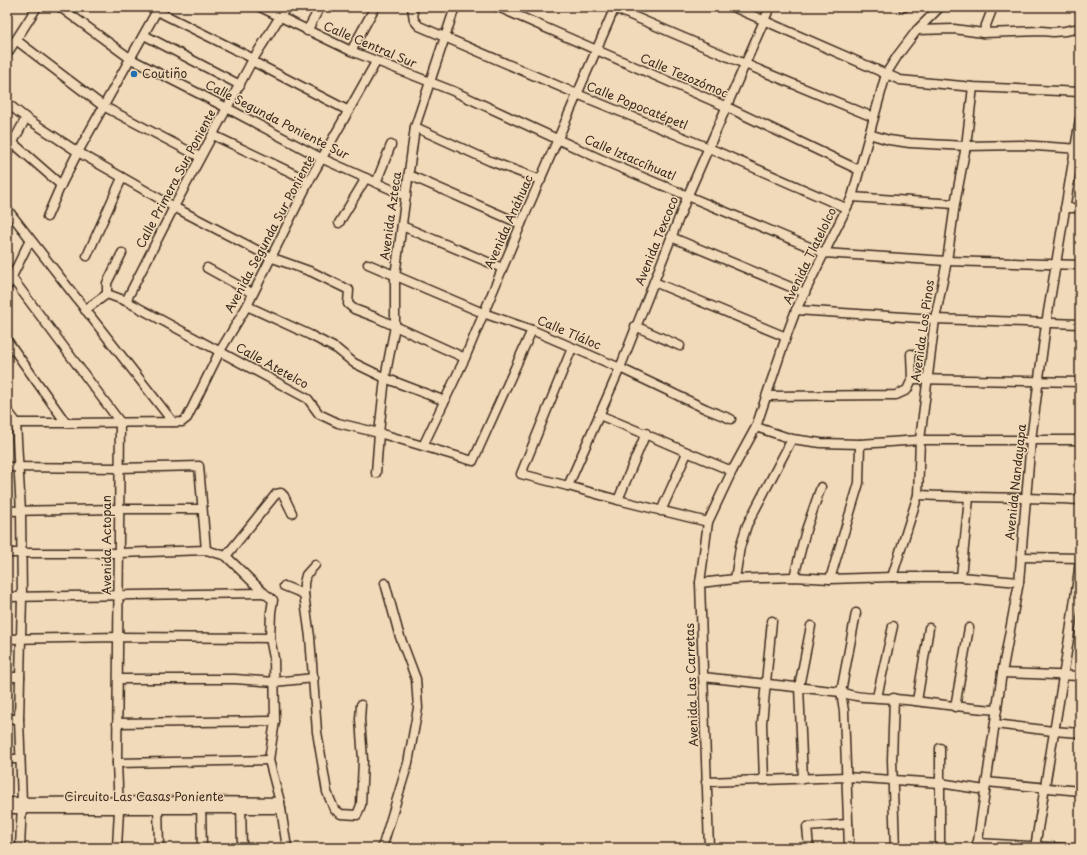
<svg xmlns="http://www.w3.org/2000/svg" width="1087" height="855" font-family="'Playpen Sans',sans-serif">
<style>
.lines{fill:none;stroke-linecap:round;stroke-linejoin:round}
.minor-casing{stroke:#3b2a1e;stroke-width:11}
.minor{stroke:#f1dab9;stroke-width:8}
.poi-dot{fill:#1f6fb2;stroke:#f1dab9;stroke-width:1.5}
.labels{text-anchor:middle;stroke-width:3;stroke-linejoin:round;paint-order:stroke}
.street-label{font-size:12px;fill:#3b2a1e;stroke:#f1dab9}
.poi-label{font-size:12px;fill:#3b2a1e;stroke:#f1dab9;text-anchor:start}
</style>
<rect width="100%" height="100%" fill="#f1dab9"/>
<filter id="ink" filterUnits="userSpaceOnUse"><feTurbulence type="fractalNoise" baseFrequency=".025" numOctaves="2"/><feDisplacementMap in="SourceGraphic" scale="8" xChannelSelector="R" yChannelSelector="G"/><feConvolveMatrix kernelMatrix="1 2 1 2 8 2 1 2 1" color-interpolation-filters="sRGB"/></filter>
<g filter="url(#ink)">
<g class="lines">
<defs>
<g id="minor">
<polyline points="60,7 131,59 227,108 323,159 406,196"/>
<polyline points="152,7 157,11 254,59"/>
<polyline points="260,7 351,51 453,91 609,163 824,253 947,261 1080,265"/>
<polyline points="412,7 414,20 419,26 577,94 709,148 846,208"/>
<polyline points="498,7 727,107 859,170"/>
<polyline points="733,7 900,80 973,87 1080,92"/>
<polyline points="903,7 904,7"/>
<polyline points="614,8 745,64 873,117"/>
<polyline points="917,30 954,29 983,33 1042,31 1053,32 1065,31 1080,28"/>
<polyline points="307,31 320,7"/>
<polyline points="983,33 993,7"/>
<polyline points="144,35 240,85"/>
<polyline points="16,40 103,106 200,157"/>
<polyline points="351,51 375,7"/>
<polyline points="7,54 37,7"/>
<polyline points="252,61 349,111"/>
<polyline points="7,103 26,118 78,152 174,207 270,257 312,272 349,290 348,304 354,309 375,317 465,358"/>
<polyline points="415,127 490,161 541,180"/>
<polyline points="869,134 889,140 910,143 966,146 1021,145 1080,149"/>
<polyline points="213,135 309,181"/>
<polyline points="13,143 61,185"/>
<polyline points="7,153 26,118"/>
<polyline points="409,175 521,224"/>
<polyline points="376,183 391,145"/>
<polyline points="852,197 955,204"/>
<polyline points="1065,208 1080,208"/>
<polyline points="7,209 173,422"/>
<polyline points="47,217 61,185 78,152 159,7"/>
<polyline points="339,223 366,178"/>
<polyline points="402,226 502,268"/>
<polyline points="671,237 805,293"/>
<polyline points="87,256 122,178"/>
<polyline points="368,264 483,313 532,330 620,368 706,409 731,419"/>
<polyline points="207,268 252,293"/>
<polyline points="12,278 120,422 117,763 119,810 117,848"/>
<polyline points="654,282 786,337"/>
<polyline points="7,287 30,240"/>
<polyline points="107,294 126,301 308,399 319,414 338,423 379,433 473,461 532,330"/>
<polyline points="107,294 107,283 122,253"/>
<polyline points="126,301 174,207 252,61 286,7"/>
<polyline points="247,306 310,335 337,349 354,363 385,378 445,401"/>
<polyline points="85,310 107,294"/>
<polyline points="796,310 935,319 1080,324"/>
<polyline points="635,326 680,346"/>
<polyline points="7,340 66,423"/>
<polyline points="572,348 521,474 568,486 618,500 708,522"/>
<polyline points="912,379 1080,382"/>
<polyline points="767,396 896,395 907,390 912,379 911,354"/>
<polyline points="7,410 16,422 21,512 22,597 19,719 22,802 20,848"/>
<path d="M 599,415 C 644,433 688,453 732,471"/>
<polyline points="7,423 66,423 182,422 187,418 220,351 247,306 309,181 376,62"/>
<polyline points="756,427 792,439 821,443 860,444 920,440 1080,440"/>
<polyline points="423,446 465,358 521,224 615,7"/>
<polyline points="7,467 119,468 199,466 206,550"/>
<polyline points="376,473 379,433 385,378 395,326 395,276 415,127 455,7"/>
<polyline points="568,486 620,368 688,195 770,7"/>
<path d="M 918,495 C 972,498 1026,497 1080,500"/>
<polyline points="618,500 646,433"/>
<polyline points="7,511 119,509 202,509"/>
<polyline points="661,511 687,453"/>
<polyline points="7,553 119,553 206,550 226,556 264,593 273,600 271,612 270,638 274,658 275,721 269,760 280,802 287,848"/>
<polyline points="226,556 276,494 281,493 284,496 292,513"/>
<polyline points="1021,557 1080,558"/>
<polyline points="315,565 306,575 304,583 304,594 310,637 317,732 327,792 334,809 341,814 357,815 361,805 363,760 360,719 361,705"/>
<polyline points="794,577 806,530 821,487"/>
<polyline points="892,577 918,495 920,440 935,319 947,261 955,204 966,146 973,87"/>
<polyline points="961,577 969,498"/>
<polyline points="735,579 740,547 747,525 792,439"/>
<polyline points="830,579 859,483 860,444"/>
<polyline points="700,583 735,579 794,577 830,579 892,577 961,577 1019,582"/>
<polyline points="284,586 304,594"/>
<polyline points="7,597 264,593"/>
<polyline points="7,639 119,637 270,638"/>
<polyline points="1002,673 1080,676"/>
<polyline points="7,677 20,677"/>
<path d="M 703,677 L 841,692 C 858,699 876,697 895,699 C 929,702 962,708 997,710"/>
<polyline points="119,679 235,679 274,682 314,678"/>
<polyline points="877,697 893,626"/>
<polyline points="894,698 892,760 895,848"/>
<polyline points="917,701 929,628"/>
<polyline points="955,707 969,628"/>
<polyline points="7,719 19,719"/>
<polyline points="117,723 275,721"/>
<polyline points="995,724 1053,731 1080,733"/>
<polyline points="940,748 940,843"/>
<polyline points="7,759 20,759"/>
<polyline points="117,763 269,760"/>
<polyline points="803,779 799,687 811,626"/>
<polyline points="764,780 762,723 772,621"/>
<polyline points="706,782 846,777 940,783 985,790"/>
<polyline points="986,782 1080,791"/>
<polyline points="7,802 200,801 280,802"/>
<polyline points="158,805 159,848"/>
<polyline points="201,805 202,848"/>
<polyline points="241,805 242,848"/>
<polyline points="7,809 281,809"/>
<polyline points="977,843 1066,848"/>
<polyline points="382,848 408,763 418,708 416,679 399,634 385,583"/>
<polyline points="709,848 700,583 708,522 732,471 756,427 786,337 796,310 852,197 886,74 898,55 917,30 940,7"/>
<polyline points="809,848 807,827 848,824"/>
<polyline points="849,848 844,711 841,692 856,613"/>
<polyline points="977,848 1002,673 1019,582 1031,440 1046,324 1080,119"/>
<path d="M 1035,848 C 1050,752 1068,657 1080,561"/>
</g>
</defs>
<use href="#minor" class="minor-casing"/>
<use href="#minor" class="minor"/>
</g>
</g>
<circle class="poi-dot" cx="134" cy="74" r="4"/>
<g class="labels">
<g class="street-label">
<text transform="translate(370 45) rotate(23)" y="4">Calle Central Sur</text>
<text transform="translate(684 76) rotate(23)" y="4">Calle Tezozómoc</text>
<text transform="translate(637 106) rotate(22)" y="4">Calle Popocatépetl</text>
<text transform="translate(277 120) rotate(27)" y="4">Calle Segunda Poniente Sur</text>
<text transform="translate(630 158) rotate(23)" y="4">Calle Iztaccíhuatl</text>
<text transform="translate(176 179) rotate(-62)" y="4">Calle Primera Sur Poniente</text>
<text transform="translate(391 216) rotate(-82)" y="4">Avenida Azteca</text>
<text transform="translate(509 222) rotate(-66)" y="4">Avenida Anáhuac</text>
<text transform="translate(270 234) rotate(-62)" y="4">Avenida Segunda Sur Poniente</text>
<text transform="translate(657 241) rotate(-68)" y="4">Avenida Texcoco</text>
<text transform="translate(810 256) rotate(-64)" y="4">Avenida Tlatelolco</text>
<text transform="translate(923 331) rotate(-82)" y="4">Avenida Los Pinos</text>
<text transform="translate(569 333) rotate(23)" y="4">Calle Tláloc</text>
<text transform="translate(272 366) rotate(29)" y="4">Calle Atetelco</text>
<text transform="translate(1016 482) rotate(-84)" y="4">Avenida Nandayapa</text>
<text transform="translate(107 545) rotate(-90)" y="4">Avenida Actopan</text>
<text transform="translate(692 685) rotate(-92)" y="4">Avenida Las Carretas</text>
<text x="144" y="801">Circuito Las Casas Poniente</text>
</g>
<g class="poi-label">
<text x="142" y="78">Coutiño</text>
</g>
</g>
<rect width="1087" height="855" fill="none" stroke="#f1dab9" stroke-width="24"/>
<rect x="12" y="12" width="1063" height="831" fill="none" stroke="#3b2a1e" stroke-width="1.5" filter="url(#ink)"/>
</svg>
